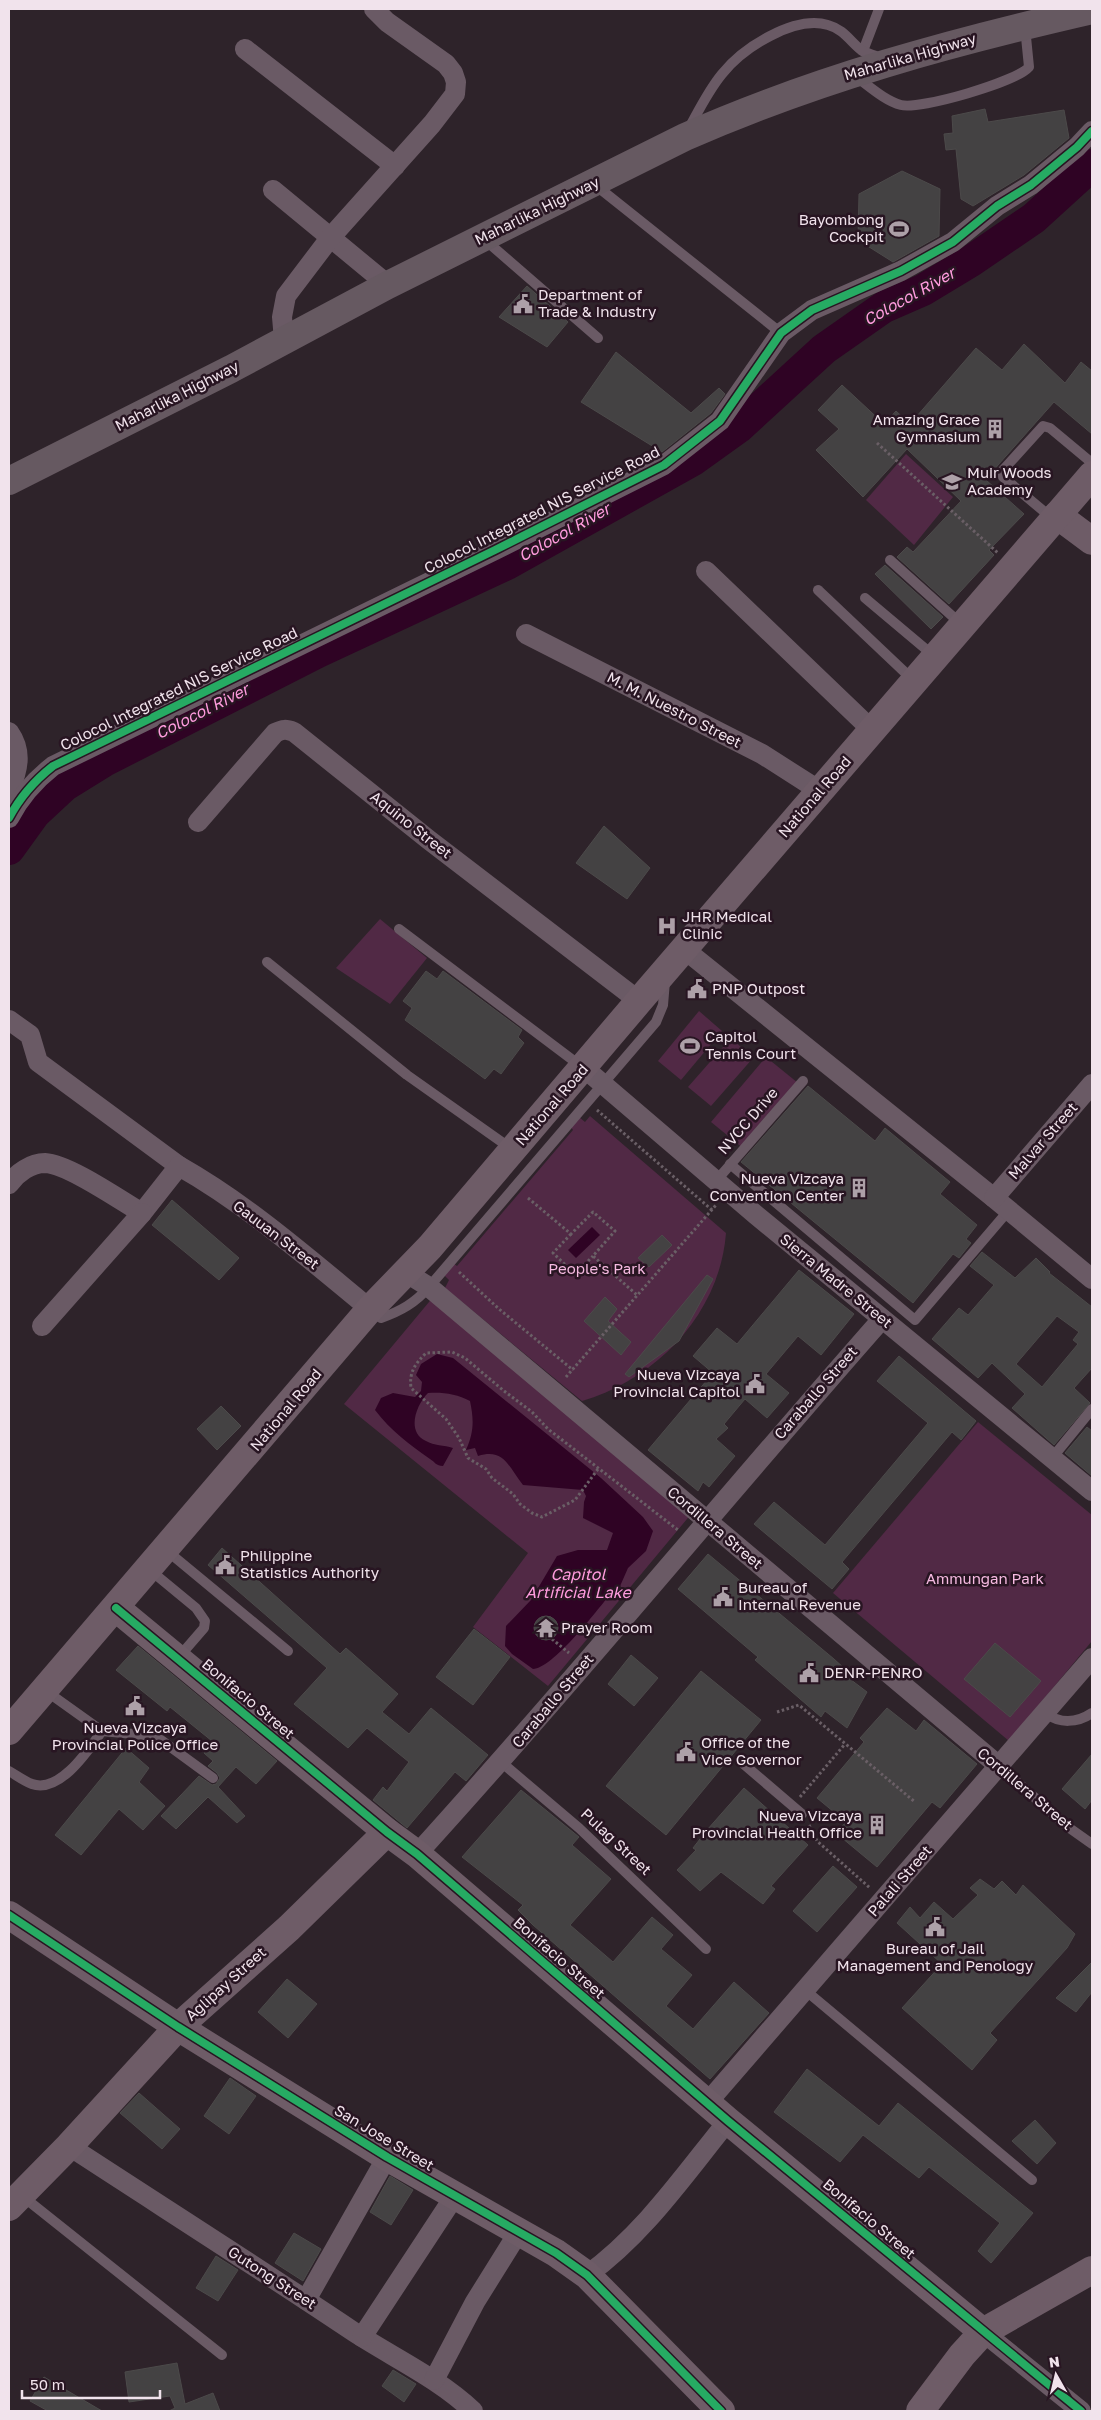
<svg xmlns="http://www.w3.org/2000/svg" width="1101" height="2420" font-family="'Golos Text',sans-serif">
<style>
.green{fill:#512945}
.water{fill:#2f0324;fill-rule:evenodd}
.lines{fill:none;stroke-linecap:round;stroke-linejoin:round}
.river{stroke:#2f0324;stroke-width:32}
.building{fill:#444243;stroke:#4c4a4a;fill-rule:evenodd}
.path{stroke:#6a5f66;stroke-width:3;stroke-dasharray:2.5 2.5;stroke-linecap:butt}
.lane{stroke:#6a5a65;stroke-width:10}
.street{stroke:#6a5a65;stroke-width:20}
.secondary{stroke:#6e5c67;stroke-width:28}
.highway{stroke:#665961;stroke-width:28}
.cycleway-casing{stroke:#281522;stroke-width:11}
.cycleway{stroke:#26ab63;stroke-width:8}
.labels{text-anchor:middle;stroke-width:5;stroke-linejoin:round;paint-order:stroke}
.street-label{font-size:15px;fill:#f1e3ec;stroke:#281522}
.poi-label{font-size:15px;fill:#f1e3ec;stroke:#281522;text-anchor:start}
.park-label{font-size:15px;fill:#f6bae1;stroke:#281522}
.water-label{font-size:16px;font-style:italic;fill:#fe9bdd;stroke:#281522}
</style>
<rect width="100%" height="100%" fill="#2e232a"/>
<g class="green">
<polygon points="906,454 953,497 914,545 866,500"/>
<polygon points="380,919 427,958 390,1004 336,968"/>
<polygon points="699,1011 722,1031 681,1080 658,1061"/>
<polygon points="731,1038 753,1058 711,1106 688,1087"/>
<polygon points="766,1057 798,1083 744,1149 711,1122"/>
<path d="M 590,1116 L 726,1233 C 720,1313 657,1379 582,1401 L 445,1288 L 449,1280 L 444,1275 L 453,1263 L 457,1266 L 573,1130 L 570,1126 L 579,1117 L 585,1122 Z"/>
<polygon points="434,1296 692,1513 548,1686 473,1627 528,1553 344,1404"/>
<polygon points="978,1422 1092,1515 1092,1641 1009,1741 833,1593"/>
</g>
<g class="water">
<polygon points="592,1227 600,1235 576,1258 568,1250"/>
<path d="M 437,1354 L 453,1358 L 601,1478 L 643,1517 L 653,1531 L 646,1551 L 628,1568 L 617,1593 L 608,1597 C 594,1614 553,1668 533,1669 L 512,1654 L 505,1646 L 506,1626 L 531,1600 L 557,1556 L 578,1550 L 607,1550 L 613,1533 L 583,1518 L 584,1502 L 586,1496 L 583,1490 L 523,1485 C 508,1466 504,1448 478,1456 L 475,1448 L 466,1450 C 474,1432 474,1420 470,1401 C 457,1394 443,1392 428,1393 C 416,1405 406,1432 426,1441 C 434,1446 444,1445 453,1448 L 443,1466 C 436,1466 435,1462 430,1459 C 409,1444 391,1431 375,1410 L 381,1398 L 393,1393 L 415,1397 L 421,1391 L 422,1382 L 416,1375 L 421,1364 ZM 550,1616 L 557,1622 L 558,1632 L 552,1639 L 543,1640 L 535,1634 L 534,1625 L 540,1617 Z"/>
</g>
<g class="lines">
<polyline class="river" points="9,849 35,813 64,786 106,760 318,652 507,564 693,460 739,427 824,349 884,307 923,290 971,261 1034,218 1092,165"/>
</g>
<g class="building">
<polygon points="985,109 988,122 1064,110 1069,138 1024,175 973,206 961,199 956,149 946,150 944,134 953,133 952,116"/>
<polygon points="902,171 940,189 939,236 893,262 858,240 859,194"/>
<polygon points="527,286 568,322 547,347 499,317"/>
<polygon points="1024,344 1065,383 1081,362 1092,371 1092,434 1054,402 998,465 986,480 1024,514 989,550 994,555 949,604 897,557 907,547 913,552 961,501 907,449 863,497 816,450 839,429 818,410 842,385 884,424 896,411 910,424 976,348 1002,370"/>
<polygon points="616,352 691,413 719,388 725,394 711,413 662,452 581,402"/>
<polygon points="885,565 943,617 931,629 875,574"/>
<polygon points="604,826 650,868 627,899 576,863"/>
<polygon points="426,971 437,979 443,971 522,1030 518,1037 524,1043 501,1074 494,1069 485,1079 405,1020 412,1008 403,1001"/>
<polygon points="808,1086 875,1141 885,1128 950,1182 940,1194 977,1225 966,1239 971,1243 959,1258 953,1254 913,1303 741,1162"/>
<polygon points="172,1200 239,1258 219,1280 152,1225"/>
<polygon points="662,1235 672,1245 649,1267 638,1258"/>
<path d="M 982,1252 L 1015,1278 L 1036,1258 L 1050,1272 L 1049,1273 L 1092,1307 L 1092,1368 L 1074,1388 L 1090,1403 L 1054,1445 L 1012,1408 L 1025,1394 L 992,1363 L 978,1378 L 932,1339 L 959,1308 L 968,1315 L 994,1285 L 970,1266 ZM 1057,1316 L 1079,1332 L 1073,1340 L 1078,1344 L 1042,1387 L 1016,1364 Z"/>
<polygon points="799,1270 854,1314 821,1355 798,1336 766,1374 789,1393 767,1418 745,1399 724,1424 728,1428 716,1439 735,1456 709,1487 703,1482 698,1491 648,1450 713,1373 693,1356 717,1328 737,1344"/>
<polygon points="707,1275 713,1279 679,1341 629,1377 625,1374"/>
<polygon points="605,1297 617,1309 608,1321 631,1342 621,1355 584,1321"/>
<polygon points="899,1356 976,1421 961,1440 952,1432 842,1562 849,1569 832,1589 754,1524 774,1502 825,1545 928,1423 877,1381"/>
<polygon points="221,1406 241,1426 217,1450 197,1429"/>
<polygon points="1087,1427 1092,1431 1092,1476 1065,1453"/>
<polygon points="222,1548 340,1654 346,1648 398,1694 382,1712 409,1734 431,1708 488,1755 466,1781 455,1772 407,1828 373,1800 383,1787 387,1791 409,1762 367,1728 348,1748 294,1704 327,1668 208,1565"/>
<polygon points="708,1554 834,1659 844,1668 842,1673 867,1692 847,1728 825,1711 821,1717 755,1660 758,1657 678,1589"/>
<circle cx="546" cy="1628" r="12"/>
<polygon points="474,1629 510,1657 473,1705 436,1677"/>
<polygon points="995,1643 1041,1681 1010,1717 964,1679"/>
<polygon points="138,1646 277,1761 256,1784 236,1767 218,1787 245,1816 237,1823 208,1797 176,1829 161,1816 199,1776 212,1785 216,1784 220,1778 217,1773 208,1766 213,1761 204,1753 212,1741 170,1707 167,1711 116,1670"/>
<polygon points="631,1655 658,1678 634,1706 608,1684"/>
<polygon points="701,1671 761,1720 666,1835 606,1786"/>
<polygon points="887,1708 916,1731 924,1720 977,1764 940,1808 932,1802 877,1867 836,1833 846,1822 817,1798 864,1742 860,1738"/>
<polygon points="126,1748 149,1768 139,1782 165,1806 143,1830 119,1809 81,1855 55,1835"/>
<polygon points="1092,1754 1092,1800 1085,1809 1062,1789"/>
<polygon points="744,1788 808,1845 771,1886 775,1889 763,1904 721,1872 700,1891 677,1870 696,1850 693,1848 707,1830"/>
<polygon points="521,1790 579,1837 572,1845 611,1879 570,1925 613,1962 652,1917 673,1935 661,1949 692,1975 666,2006 693,2029 734,1982 769,2013 710,2079 533,1925 518,1910 523,1905 462,1857"/>
<polygon points="833,1866 857,1887 817,1932 793,1911"/>
<polygon points="980,1879 994,1889 1002,1881 1016,1895 1023,1885 1075,1934 1067,1948 990,2033 997,2040 972,2070 902,2008 942,1964 897,1923 910,1907 920,1918 934,1902 953,1919 978,1895 970,1888"/>
<polygon points="1092,1962 1092,1992 1076,2012 1056,1998"/>
<polygon points="287,1979 317,2004 288,2038 258,2012"/>
<polygon points="807,2069 879,2126 898,2103 1033,2213 991,2263 978,2251 1000,2223 929,2167 919,2178 863,2135 840,2162 774,2112"/>
<polygon points="230,2078 256,2096 229,2134 204,2116"/>
<polygon points="139,2093 180,2129 162,2149 120,2113"/>
<polygon points="1035,2120 1056,2143 1037,2164 1012,2141"/>
<polygon points="390,2176 413,2190 391,2225 370,2212"/>
<polygon points="294,2233 321,2249 303,2281 275,2263"/>
<polygon points="216,2256 238,2270 218,2301 196,2288"/>
<polygon points="177,2363 185,2404 213,2393 220,2411 169,2411 175,2408 170,2396 129,2402 125,2372"/>
<polygon points="393,2370 416,2384 404,2402 382,2386"/>
<polygon points="44,2377 102,2411 48,2411 30,2401"/>
</g>
<g class="lines">
<g class="path">
<polyline points="877,443 998,553"/>
<polyline points="597,1110 712,1210"/>
<polyline points="528,1198 571,1234 593,1212 615,1231 593,1256 637,1295"/>
<polyline points="571,1234 553,1253 575,1274 593,1256"/>
<polyline points="459,1272 499,1309 573,1370"/>
<polyline points="566,1377 716,1205"/>
<path d="M 598,1469 L 575,1500 L 542,1517 L 532,1513 L 520,1504 L 513,1494 L 492,1478 L 486,1469 L 468,1458 L 459,1438 L 446,1419 L 411,1388 C 409,1372 415,1364 426,1353 L 452,1352 L 465,1358 L 504,1391 L 532,1412 L 548,1429 L 678,1530"/>
<polyline points="552,1639 569,1653"/>
<polyline points="777,1712 799,1705 915,1802"/>
<polyline points="800,1797 845,1744"/>
<polyline points="809,1825 817,1841 870,1888"/>
</g>
<g class="lane">
<polyline points="863,51 879,9"/>
<path d="M 855,76 C 869,86 885,101 901,105 C 920,110 1016,82 1029,67 L 1025,27"/>
<path d="M 688,130 C 699,110 708,91 722,74 C 743,48 794,15 828,25 C 843,29 850,41 861,50 C 867,54 876,55 882,59"/>
<polyline points="594,184 781,333"/>
<polyline points="484,239 598,338"/>
<polyline points="1053,519 1003,477 1003,470 1043,426 1050,428 1092,463"/>
<polyline points="890,560 961,624"/>
<polyline points="818,590 913,680"/>
<polyline points="865,598 934,656"/>
<polyline points="399,929 582,1067"/>
<polyline points="267,962 407,1075 513,1150"/>
<polyline points="730,1164 915,1320 1009,1210"/>
<polyline points="716,1181 803,1081"/>
<path d="M 371,1310 L 381,1318 C 401,1311 415,1303 429,1287 L 656,1022 L 663,1005 L 665,981"/>
<polyline points="1052,1458 1092,1409"/>
<polyline points="166,1550 288,1651"/>
<polyline points="150,1570 196,1608 205,1621 204,1628 178,1658"/>
<polyline points="46,1691 102,1731 144,1735 161,1740 213,1778"/>
<path d="M 1045,1713 C 1060,1724 1077,1723 1092,1713"/>
<polyline points="740,1761 802,1814"/>
<polyline points="501,1762 579,1828 706,1949"/>
<polyline points="999,1766 1068,1827 1092,1844"/>
<path d="M 9,1771 C 16,1775 24,1781 32,1784 C 60,1794 89,1749 102,1731"/>
<polyline points="805,1990 1032,2180"/>
<polyline points="21,2195 222,2355"/>
</g>
<g class="street">
<polyline points="245,49 395,166"/>
<polyline points="273,190 388,285"/>
<polyline points="284,340 282,317 286,296 330,238 432,124 455,94 456,82 453,73 446,64 387,22 374,9"/>
<polyline points="706,571 872,730"/>
<polyline points="526,634 762,754 820,791"/>
<path d="M 9,732 C 23,752 18,770 9,792"/>
<path d="M 9,818 C 20,797 34,781 53,766 L 495,550 L 664,465 L 720,421 L 781,333 L 812,310 L 901,271 L 953,242 L 997,206 L 1031,185 L 1077,147 L 1092,131"/>
<path d="M 198,822 L 275,733 C 283,729 286,729 294,732 L 429,840 L 639,1001"/>
<polyline points="684,949 994,1198 1092,1279"/>
<polyline points="9,1020 30,1035 38,1062 179,1166"/>
<polyline points="584,1068 756,1215 1092,1491"/>
<path d="M 9,1184 C 17,1173 31,1163 45,1163 C 68,1164 120,1200 142,1213 L 179,1166 C 248,1205 309,1259 370,1309"/>
<polyline points="994,1198 1092,1084"/>
<polyline points="405,1272 429,1287 999,1766"/>
<polyline points="42,1326 142,1213"/>
<path d="M 417,1854 C 576,1679 726,1496 882,1319"/>
<polyline points="707,2103 1092,1658"/>
<path d="M 69,2146 C 164,2208 260,2269 354,2332 C 394,2358 438,2378 473,2411"/>
<path d="M 587,2275 C 644,2234 684,2175 728,2121"/>
<polyline points="306,2300 387,2157"/>
<polyline points="983,2332 1081,2411"/>
<polyline points="362,2337 454,2197"/>
<polyline points="434,2380 475,2302 518,2233"/>
</g>
<g class="secondary">
<polyline points="1057,515 1092,541"/>
<polyline points="116,1608 387,1832 417,1854 728,2121 983,2332"/>
<polyline points="9,1731 370,1309 430,1247 639,1001 1092,475"/>
<polyline points="9,1915 178,2027 387,2157 556,2253 587,2275 721,2411"/>
<polyline points="9,2207 69,2146 178,2027 289,1928 387,1832"/>
<polyline points="920,2411 962,2355 983,2332 1092,2270"/>
</g>
<path class="highway" d="M 9,481 L 231,369 L 388,285 L 685,137 C 816,79 952,42 1092,10"/>
<defs>
<g id="cycleway">
<path d="M 9,818 C 20,797 34,781 53,766 L 495,550 L 664,465 L 720,421 L 781,333 L 812,310 L 901,271 L 953,242 L 997,206 L 1031,185 L 1077,147 L 1092,131"/>
<polyline points="116,1608 387,1832 417,1854 728,2121 1081,2411"/>
<polyline points="9,1915 178,2027 387,2157 556,2253 587,2275 721,2411"/>
</g>
</defs>
<use href="#cycleway" class="cycleway-casing"/>
<use href="#cycleway" class="cycleway"/>
</g>
<defs>
<symbol id="stadium-bare" viewBox="-9 -9 18 18"><path d="M0-5a6.5 5 0 1 0 0 10a6.5 5 0 1 0 0-10ZM-3.5-1.8h7v3.6h-7Z" fill="#ada0a8" stroke="#281522" stroke-width="2.5" paint-order="stroke"/></symbol>
<symbol id="civic-bare" viewBox="-9 -9 18 18"><path d="M-.6-6.5H3V-4.5H.6V-3L4-1V1h2V6H-6V1h2V-1L-.6-3ZM-1.2 2.5V6h2.4V2.5Z" fill="#ada0a8" stroke="#281522" stroke-width="2.5" paint-order="stroke"/></symbol>
<symbol id="building-bare" viewBox="-9 -9 18 18"><path d="M-4-6H4V6H1V3H-1V6H-4ZM-2.5-4.3h1.7v1.8h-1.7ZM.8-4.3h1.7v1.8H.8ZM-2.5-1h1.7V.8h-1.7ZM.8-1h1.7V.8H.8Z" fill="#ada0a8" stroke="#281522" stroke-width="2.5" paint-order="stroke"/></symbol>
<symbol id="school-bare" viewBox="-9 -9 18 18"><path d="M0-5L7-2L0 1L-7-2ZM-4 1L0 2.5L4 1V4Q0 6-4 4Z" fill="#ada0a8" stroke="#281522" stroke-width="2.5" paint-order="stroke"/></symbol>
<symbol id="hospital-bare" viewBox="-9 -9 18 18"><path d="M-5-5h3v3.5h4V-5h3V5h-3V1.5h-4V5h-3Z" fill="#ada0a8" stroke="#281522" stroke-width="2.5" paint-order="stroke"/></symbol>
<symbol id="temple-bare" viewBox="-9 -9 18 18"><path d="M0-6L5-2H3V0L6.5 2.5H4V6H1.5V3h-3V6H-4V2.5H-6.5L-3 0V-2H-5Z" fill="#ada0a8" stroke="#281522" stroke-width="2.5" paint-order="stroke"/></symbol>
</defs>
<g fill-rule="evenodd">
<use href="#stadium-bare" x="885" y="215" width="28" height="28"/>
<use href="#civic-bare" x="509" y="290" width="28" height="28"/>
<use href="#building-bare" x="981" y="415" width="28" height="28"/>
<use href="#school-bare" x="938" y="468" width="28" height="28"/>
<use href="#hospital-bare" x="653" y="912" width="28" height="28"/>
<use href="#civic-bare" x="683" y="975" width="28" height="28"/>
<use href="#stadium-bare" x="676" y="1032" width="28" height="28"/>
<use href="#building-bare" x="845" y="1174" width="28" height="28"/>
<use href="#civic-bare" x="741" y="1370" width="28" height="28"/>
<use href="#civic-bare" x="211" y="1551" width="28" height="28"/>
<use href="#civic-bare" x="709" y="1583" width="28" height="28"/>
<use href="#temple-bare" x="532" y="1614" width="28" height="28"/>
<use href="#civic-bare" x="795" y="1659" width="28" height="28"/>
<use href="#civic-bare" x="121" y="1692" width="28" height="28"/>
<use href="#civic-bare" x="672" y="1738" width="28" height="28"/>
<use href="#building-bare" x="863" y="1811" width="28" height="28"/>
<use href="#civic-bare" x="921" y="1913" width="28" height="28"/>
</g>
<g class="labels">
<g class="street-label">
<text transform="translate(910 57) rotate(-16)" y="5">Maharlika Highway</text>
<text transform="translate(537 211) rotate(-26)" y="5">Maharlika Highway</text>
<text transform="translate(177 396) rotate(-27)" y="5">Maharlika Highway</text>
<text transform="translate(542 510) rotate(-27)" y="5">Colocol Integrated NIS Service Road</text>
<text transform="translate(179 689) rotate(-26)" y="5">Colocol Integrated NIS Service Road</text>
<text transform="translate(674 710) rotate(27)" y="5">M. M. Nuestro Street</text>
<text transform="translate(815 797) rotate(-49)" y="5">National Road</text>
<text transform="translate(411 825) rotate(38)" y="5">Aquino Street</text>
<text transform="translate(552 1105) rotate(-49)" y="5">National Road</text>
<text transform="translate(748 1121) rotate(-49)" y="5">NVCC Drive</text>
<text transform="translate(1043 1141) rotate(-49)" y="5">Malvar Street</text>
<text transform="translate(276 1235) rotate(37)" y="5">Gauuan Street</text>
<text transform="translate(836 1281) rotate(39)" y="5">Sierra Madre Street</text>
<text transform="translate(816 1393) rotate(-49)" y="5">Caraballo Street</text>
<text transform="translate(286 1410) rotate(-50)" y="5">National Road</text>
<text transform="translate(715 1528) rotate(40)" y="5">Cordillera Street</text>
<text transform="translate(248 1699) rotate(40)" y="5">Bonifacio Street</text>
<text transform="translate(553 1701) rotate(-50)" y="5">Caraballo Street</text>
<text transform="translate(1025 1789) rotate(40)" y="5">Cordillera Street</text>
<text transform="translate(616 1842) rotate(43)" y="5">Pulag Street</text>
<text transform="translate(900 1881) rotate(-49)" y="5">Palali Street</text>
<text transform="translate(559 1958) rotate(41)" y="5">Bonifacio Street</text>
<text transform="translate(226 1984) rotate(-42)" y="5">Aglipay Street</text>
<text transform="translate(384 2138) rotate(31)" y="5">San Jose Street</text>
<text transform="translate(869 2219) rotate(40)" y="5">Bonifacio Street</text>
<text transform="translate(272 2278) rotate(33)" y="5">Gutong Street</text>
</g>
<g class="poi-label">
<text x="884" y="225" text-anchor="end">Bayombong<tspan x="884" dy="17">Cockpit</tspan></text>
<text x="538" y="300">Department of<tspan x="538" dy="17">Trade &amp; Industry</tspan></text>
<text x="980" y="425" text-anchor="end">Amazing Grace<tspan x="980" dy="17">Gymnasium</tspan></text>
<text x="967" y="478">Muir Woods<tspan x="967" dy="17">Academy</tspan></text>
<text x="682" y="922">JHR Medical<tspan x="682" dy="17">Clinic</tspan></text>
<text x="712" y="994">PNP Outpost</text>
<text x="705" y="1042">Capitol<tspan x="705" dy="17">Tennis Court</tspan></text>
<text x="844" y="1184" text-anchor="end">Nueva Vizcaya<tspan x="844" dy="17">Convention Center</tspan></text>
<text x="740" y="1380" text-anchor="end">Nueva Vizcaya<tspan x="740" dy="17">Provincial Capitol</tspan></text>
<text x="240" y="1561">Philippine<tspan x="240" dy="17">Statistics Authority</tspan></text>
<text x="738" y="1593">Bureau of<tspan x="738" dy="17">Internal Revenue</tspan></text>
<text x="561" y="1633">Prayer Room</text>
<text x="824" y="1678">DENR-PENRO</text>
<text x="135" y="1733" text-anchor="middle">Nueva Vizcaya<tspan x="135" dy="17">Provincial Police Office</tspan></text>
<text x="701" y="1748">Office of the<tspan x="701" dy="17">Vice Governor</tspan></text>
<text x="862" y="1821" text-anchor="end">Nueva Vizcaya<tspan x="862" dy="17">Provincial Health Office</tspan></text>
<text x="935" y="1954" text-anchor="middle">Bureau of Jail<tspan x="935" dy="17">Management and Penology</tspan></text>
</g>
<g class="park-label">
<text x="597" y="1274">People's Park</text>
<text x="985" y="1584">Ammungan Park</text>
</g>
<g class="water-label">
<text transform="translate(909 296) rotate(-29)" y="6">Colocol River</text>
<text transform="translate(564 532) rotate(-29)" y="6">Colocol River</text>
<text transform="translate(202 711) rotate(-27)" y="6">Colocol River</text>
<text x="578" y="1580">Capitol<tspan x="578" dy="18">Artificial Lake</tspan></text>
</g>
</g>
<rect width="1101" height="2420" fill="none" stroke="#f1e3ec" stroke-width="20"/>
<g transform="translate(1056 2375) rotate(352)" stroke="#281522" stroke-width="4" paint-order="stroke">
<path d="M0-4L9 19L0 12L-9 19Z" fill="#f1e3ec"/>
<text y="-8" font-size="14" font-weight="bold" text-anchor="middle" fill="#f1e3ec">N</text>
</g>
<path d="M22 2390v8h138v-8" fill="none" stroke="#f1e3ec" stroke-width="2.5"/>
<text x="30" y="2390" font-size="15" fill="#f1e3ec" stroke="#281522" stroke-width="4" paint-order="stroke">50 m</text>
</svg>
